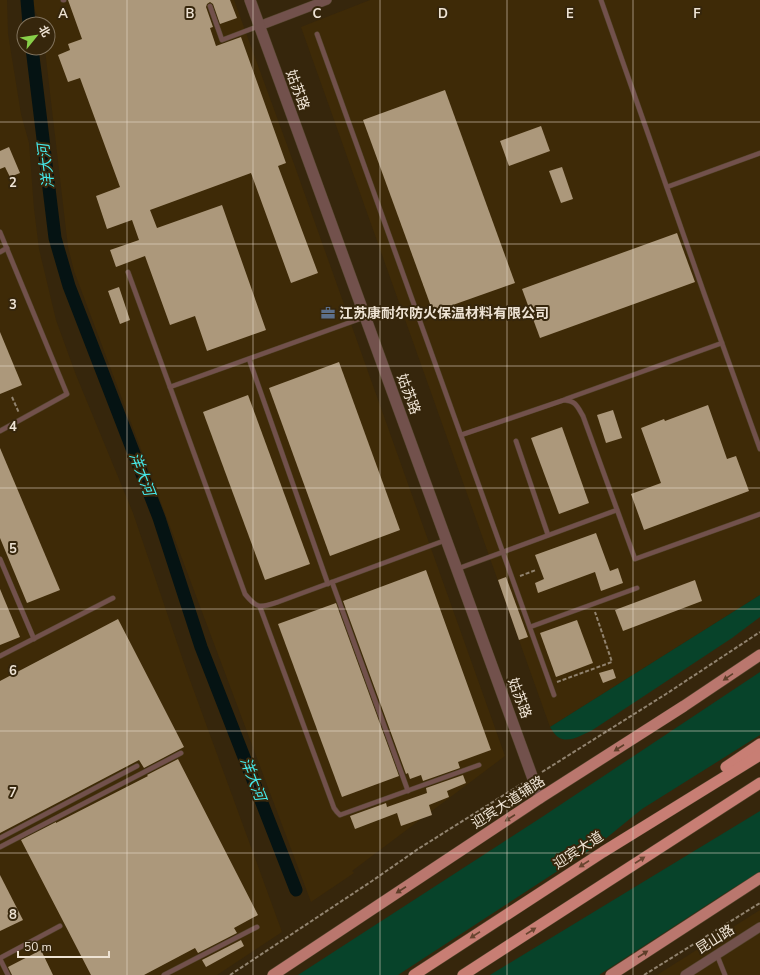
<svg xmlns="http://www.w3.org/2000/svg" width="760" height="975" font-family="'Nunito Sans','Noto Sans SC',sans-serif">
<style>
.built{fill:#3e2a07}
.green{fill:#07432a}
.lines{fill:none;stroke-linecap:round;stroke-linejoin:round}
.canal{stroke:#051313;stroke-width:13}
.building{fill:#ac987b}
.service-casing{stroke:#53442c;stroke-width:5.5}
.minor-casing{stroke:#53442c;stroke-width:10}
.tertiary-casing{stroke:#53442c;stroke-width:12}
.primary-casing{stroke:#53442c;stroke-width:12}
.trunk-casing{stroke:#53442c;stroke-width:12}
.path{stroke:#91836f;stroke-width:2;stroke-dasharray:4 2;stroke-linecap:butt}
.service{stroke:#72514c;stroke-width:4.5}
.minor{stroke:#72514c;stroke-width:9}
.tertiary{stroke:#72514c;stroke-width:11}
.primary{stroke:#ba776e;stroke-width:11}
.trunk{stroke:#c87e74;stroke-width:11}
.oneway{fill:#5e3e29}
.oneway2{fill:#694530}
.grid{fill:none;stroke:#eee3d4;stroke-width:1;stroke-opacity:0.55}
.labels{text-anchor:middle;stroke-width:4;stroke-linejoin:round;paint-order:stroke}
.street-label{font-size:14px;fill:#eee3d4;stroke:#36260c}
.poi-label{font-size:14px;font-weight:bold;fill:#eee3d4;stroke:#36260c;text-anchor:start}
.water-label{font-size:15px;font-style:italic;fill:#45e9ea;stroke:#36260c}
.grid-label{font-size:13px;text-anchor:middle;font-weight:bold;fill:#eee3d4;stroke:#36260c;stroke-width:4;stroke-linejoin:round;paint-order:stroke}
</style>
<rect width="100%" height="100%" fill="#36260c"/>
<g class="built">
<polygon points="0,0 7,0 8,34 21,114 29,143 34,209 39,249 56,320 76,375 133,513 187,672 282,932 217,975 0,975"/>
<polygon points="33,0 234,0 294,164 505,756 352,871 354,873 311,902 74,271 68,247 45,50 45,48 48,48 48,24 42,24 35,11"/>
<polygon points="370,0 760,0 760,595 550,727 301,27"/>
<polygon points="760,910 760,975 657,975"/>
</g>
<g class="green">
<path d="M 760,595 L 760,617 L 732,638 L 591,731 C 581,735 568,744 558,737 C 555,735 552,730 550,727 Z"/>
<polygon points="760,672 760,735 642,809 599,844 398,975 298,975 542,817"/>
<polygon points="760,811 760,872 730,890 599,975 490,975"/>
</g>
<g class="lines">
<g class="canal">
<polyline points="27,0 29,24"/>
<polyline points="32,48 55,238 69,286 159,518 201,647 296,890"/>
</g>
</g>
<g class="building">
<polygon points="68,0 230,0 237,18 220,24 213,4 210,2 207,4 206,7 213,27 210,28 216,46 241,37 286,163 278,166 318,273 291,283 251,173 150,210 157,228 222,205 266,330 207,351 195,316 170,325 145,256 116,267 110,250 139,240 132,220 107,229 96,196 120,187 80,78 68,82 58,55 70,50 68,44 82,39"/>
<polygon points="445,90 515,283 433,312 363,120"/>
<polygon points="541,126 550,151 509,166 500,141"/>
<polygon points="9,147 20,173 10,177 5,167 0,169 0,151"/>
<polygon points="562,167 573,199 561,203 549,171"/>
<polygon points="677,233 695,282 540,338 522,289"/>
<polygon points="119,287 130,320 120,324 108,291"/>
<polygon points="0,332 22,385 0,394"/>
<polygon points="339,362 400,530 330,556 269,388"/>
<polygon points="248,395 310,564 265,580 203,412"/>
<polygon points="708,405 727,459 736,456 749,491 644,530 631,494 661,483 641,428 664,419 665,421"/>
<polygon points="613,410 622,438 606,443 597,415"/>
<polygon points="562,427 589,503 559,514 531,438"/>
<polygon points="0,448 60,590 27,603 0,538"/>
<polygon points="596,533 610,571 618,568 623,583 601,591 595,572 538,593 535,583 544,579 535,555"/>
<polygon points="426,570 491,750 458,762 460,768 423,781 421,775 410,779 408,773 406,774 343,601"/>
<polygon points="506,577 528,637 519,640 498,580"/>
<polygon points="695,580 702,601 623,631 615,610"/>
<polygon points="0,589 20,637 0,645"/>
<polygon points="336,603 399,776 342,797 278,624"/>
<polygon points="118,619 184,747 144,768 139,760 0,833 0,681"/>
<polygon points="577,620 593,663 556,677 540,633"/>
<polygon points="613,669 616,678 603,683 599,673"/>
<polygon points="178,759 258,915 234,928 237,933 198,953 195,948 144,975 91,975 21,840 56,822 56,823 148,776 147,775"/>
<polygon points="463,775 466,783 447,791 449,797 429,805 432,815 401,826 397,813 355,829 350,816 386,803 387,807 427,793 426,788"/>
<polygon points="0,875 23,920 0,931"/>
<polygon points="241,940 244,946 206,967 202,960"/>
<polygon points="41,950 53,975 12,975 8,967"/>
</g>
<g class="lines">
<defs>
<g id="service">
<polyline points="63,0 64,0"/>
<polyline points="601,0 705,296 760,449"/>
<polyline points="210,6 222,40 259,26"/>
<polyline points="317,34 554,695"/>
<polyline points="667,187 760,153"/>
<polyline points="0,232 67,394 0,431"/>
<polyline points="0,252 7,248"/>
<polyline points="128,272 170,387 365,317"/>
<polyline points="249,359 328,584"/>
<path d="M 170,387 L 245,594 C 257,609 260,608 278,602 L 446,540"/>
<polyline points="566,399 722,343"/>
<path d="M 461,435 L 564,400 C 576,401 577,406 583,416 L 635,559 L 760,514"/>
<polyline points="516,441 548,535"/>
<polyline points="0,559 34,639"/>
<polyline points="457,569 617,510"/>
<polyline points="332,582 408,791"/>
<polyline points="260,607 334,808 337,812 340,815 479,765"/>
<polyline points="530,627 637,588"/>
<polyline points="0,656 113,598"/>
<polyline points="0,838 137,766"/>
<polyline points="0,847 181,753"/>
<polyline points="717,955 725,975"/>
<polyline points="0,958 60,926"/>
<polyline points="0,959 8,975"/>
<polyline points="164,975 257,927"/>
</g>
<g id="minor">
<polyline points="259,26 327,0"/>
<polyline points="685,975 760,927"/>
</g>
<polyline id="tertiary" points="250,0 540,798"/>
<g id="primary">
<polyline points="273,975 540,798 684,706 760,655"/>
<polyline points="611,975 760,878"/>
</g>
<g id="trunk">
<polyline points="726,767 760,744"/>
<polyline points="414,975 603,852 760,755"/>
<polyline points="463,975 760,783"/>
</g>
</defs>
<use href="#service" class="service-casing"/>
<use href="#minor" class="minor-casing"/>
<use href="#tertiary" class="tertiary-casing"/>
<use href="#primary" class="primary-casing"/>
<use href="#trunk" class="trunk-casing"/>
<g class="path">
<polyline points="12,397 19,413"/>
<polyline points="520,576 536,570"/>
<polyline points="557,682 612,662 595,612"/>
<polyline points="542,772 666,694 760,632"/>
<polyline points="230,975 372,881 418,849 523,783"/>
<polyline points="644,975 760,903"/>
</g>
<use href="#service" class="service"/>
<use href="#minor" class="minor"/>
<use href="#tertiary" class="tertiary"/>
<use href="#primary" class="primary"/>
<use href="#trunk" class="trunk"/>
</g>
<defs><path id="oneway-solid" d="M-6-.8H1V-3.2L6.5 0L1 3.2V.8H-6Z"/></defs>
<g class="oneway">
<use href="#oneway-solid" transform="translate(728 677) rotate(146)"/>
<use href="#oneway-solid" transform="translate(619 748) rotate(147)"/>
<use href="#oneway-solid" transform="translate(510 818) rotate(147)"/>
<use href="#oneway-solid" transform="translate(401 890) rotate(147)"/>
<use href="#oneway-solid" transform="translate(643 954) rotate(-33)"/>
</g>
<g class="oneway2">
<use href="#oneway-solid" transform="translate(640 860) rotate(-33)"/>
<use href="#oneway-solid" transform="translate(584 864) rotate(147)"/>
<use href="#oneway-solid" transform="translate(531 931) rotate(-33)"/>
<use href="#oneway-solid" transform="translate(475 935) rotate(147)"/>
</g>
<path class="grid" d="M 127,0 L 127,975M 253,0 L 253,975M 380,0 L 380,975M 507,0 L 507,975M 633,0 L 633,975M 0,122 L 760,122M 0,244 L 760,244M 0,366 L 760,366M 0,488 L 760,488M 0,609 L 760,609M 0,731 L 760,731M 0,853 L 760,853"/>
<defs>
<symbol id="office-bare" viewBox="-9 -9 18 18"><path d="M-6-3h4V-5.5h4V-3h4V5H-6ZM-1-4.5V-3h2v-1.5ZM-6 0V1H6V0Z" fill="#5c6f8a" stroke="#36260c" stroke-width="2.5" paint-order="stroke"/></symbol>
</defs>
<g fill-rule="evenodd">
<use href="#office-bare" x="318" y="303" width="20" height="20"/>
</g>
<g class="labels">
<g class="street-label">
<text transform="translate(298 90) rotate(70)" y="5">姑苏路</text>
<text transform="translate(409 394) rotate(70)" y="5">姑苏路</text>
<text transform="translate(520 698) rotate(70)" y="5">姑苏路</text>
<text transform="translate(508 802) rotate(-33)" y="5">迎宾大道辅路</text>
<text transform="translate(578 850) rotate(-33)" y="5">迎宾大道</text>
<text transform="translate(715 939) rotate(-32)" y="5">昆山路</text>
</g>
<g class="poi-label">
<text x="339" y="318">江苏康耐尔防火保温材料有限公司</text>
</g>
<g class="water-label">
<text transform="translate(46 166) rotate(-97)" y="5">洋大河</text>
<text transform="translate(142 474) rotate(69)" y="5">洋大河</text>
<text transform="translate(253 779) rotate(69)" y="5">洋大河</text>
</g>
</g>
<g class="grid-label">
<text x="63" y="18">A</text>
<text x="190" y="18">B</text>
<text x="317" y="18">C</text>
<text x="443" y="18">D</text>
<text x="570" y="18">E</text>
<text x="697" y="18">F</text>
<text x="13" y="187">2</text>
<text x="13" y="309">3</text>
<text x="13" y="431">4</text>
<text x="13" y="553">5</text>
<text x="13" y="675">6</text>
<text x="13" y="797">7</text>
<text x="13" y="919">8</text>
</g>
<g transform="translate(36 36) rotate(60)"><circle r="19" fill="#36260c" stroke="#80725c"/>
<path d="M0-3L7 15L0 10L-7 15Z" fill="#88cf49"/>
<text y="-6" font-size="11" font-weight="bold" text-anchor="middle" fill="#eee3d4">北</text>
</g>
<path d="M18 951v6h91v-6" fill="none" stroke="#eee3d4" stroke-width="2"/>
<text x="24" y="951" font-size="12" fill="#eee3d4" stroke="#36260c" stroke-width="3" paint-order="stroke">50 m</text>
</svg>
